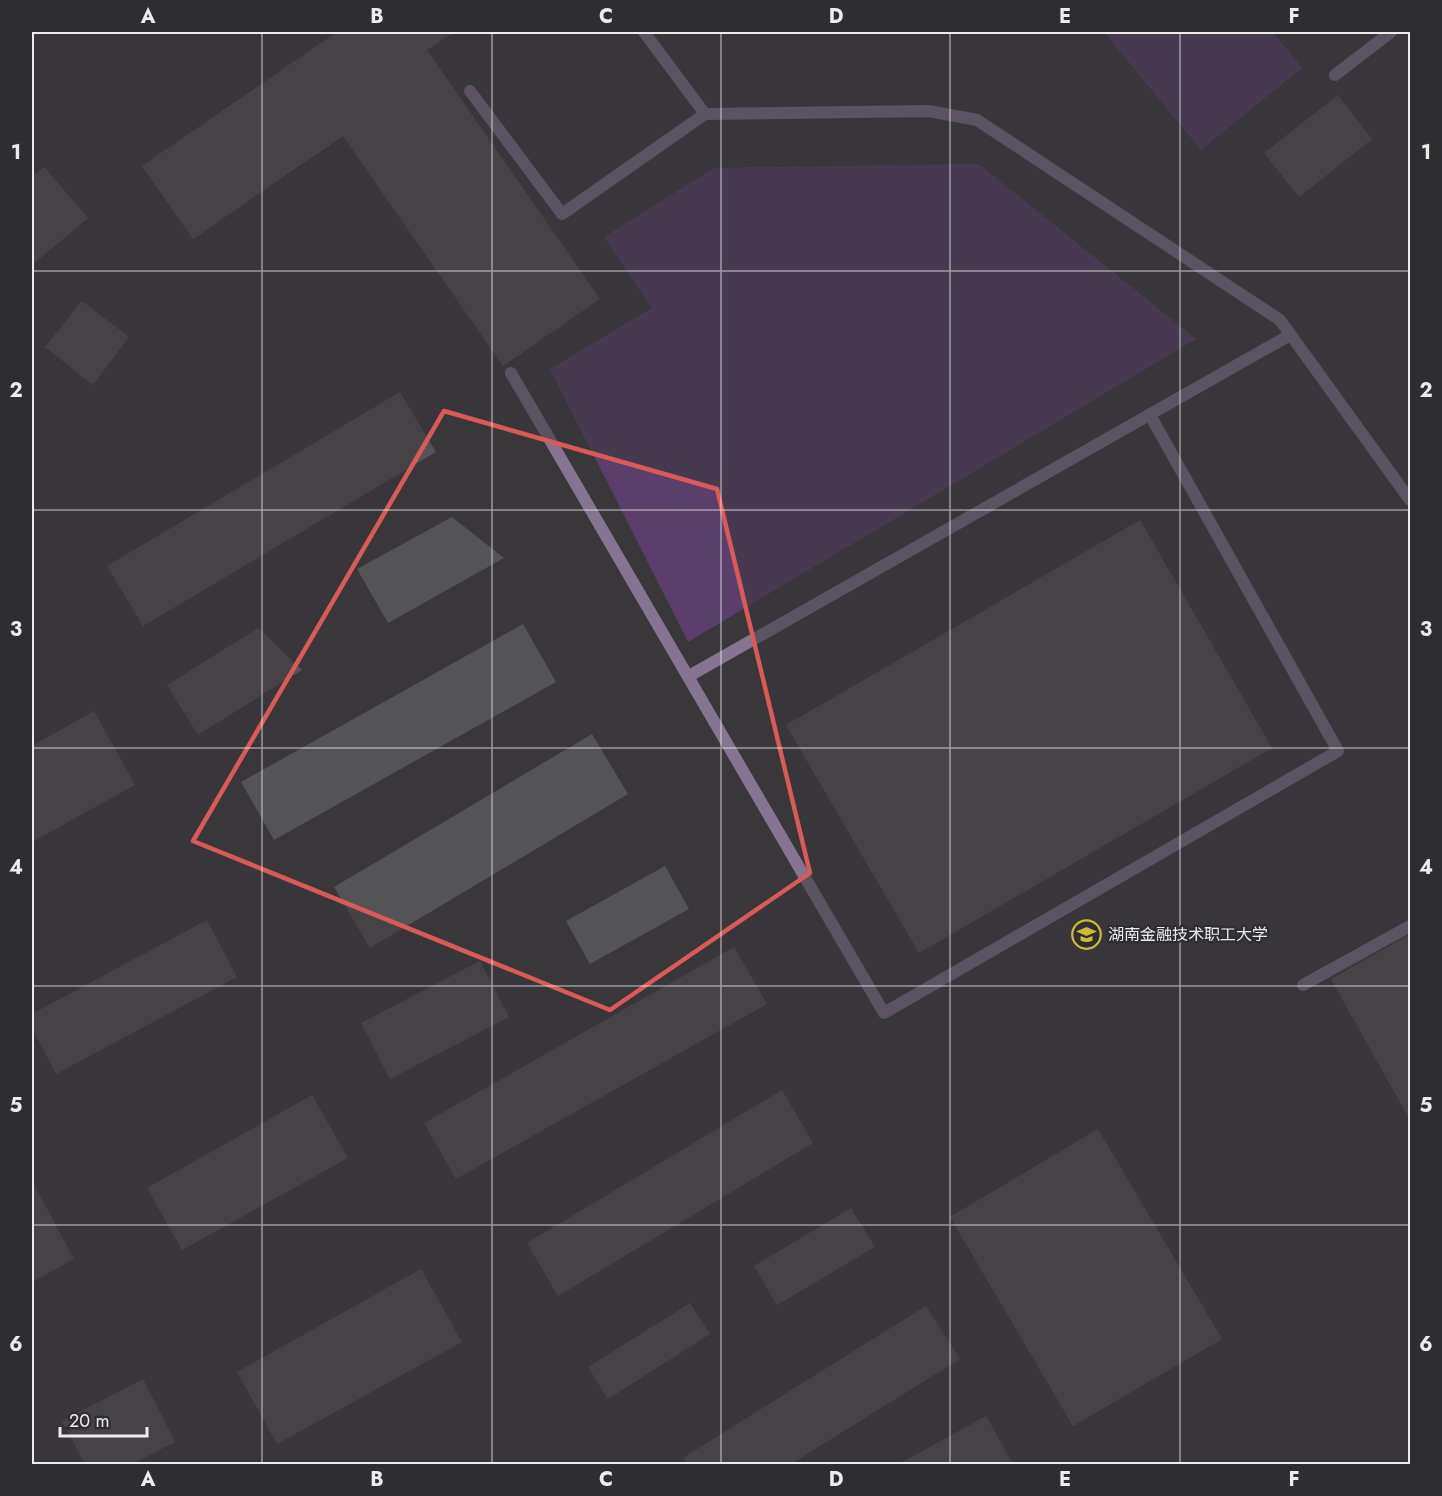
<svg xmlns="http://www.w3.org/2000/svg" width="1442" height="1496" font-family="Jost,'Noto Sans SC',sans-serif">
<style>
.green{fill:#593f6a}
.building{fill:#545356}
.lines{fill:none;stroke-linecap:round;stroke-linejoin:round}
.service{stroke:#857590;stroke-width:12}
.marked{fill:none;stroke:#dc5959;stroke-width:4.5;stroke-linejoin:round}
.grid{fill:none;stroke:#ececed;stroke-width:1.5;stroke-opacity:0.55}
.labels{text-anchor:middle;stroke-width:4.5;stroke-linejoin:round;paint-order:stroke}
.poi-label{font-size:16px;fill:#ececed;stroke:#2e2d2f;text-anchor:start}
.neatline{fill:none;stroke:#ececed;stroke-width:2}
.grid-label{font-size:20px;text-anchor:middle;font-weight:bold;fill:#ececed}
</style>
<rect width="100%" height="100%" fill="#39373a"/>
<g class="green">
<polygon points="1104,32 1273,32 1302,68 1201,150"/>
<polygon points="979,164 1196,339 688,642 550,369 652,308 604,237 714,168"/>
</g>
<g class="building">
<polygon points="337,32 454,32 427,50 600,299 503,366 343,136 193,239 142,166"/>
<polygon points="1338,95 1372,139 1299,197 1264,153"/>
<polygon points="44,167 88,218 32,265 32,177"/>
<polygon points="82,301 129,337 93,385 45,347"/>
<polygon points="400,392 436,452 143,626 107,566"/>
<polygon points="452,517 504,558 388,623 357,569"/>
<polygon points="1140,520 1272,748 919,953 786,725"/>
<polygon points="523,624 556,682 274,840 241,782"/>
<polygon points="258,628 302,670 198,735 167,685"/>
<polygon points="94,711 135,785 32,842 32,746"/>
<polygon points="592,734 628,794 370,948 334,887"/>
<polygon points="665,866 689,909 590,964 566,921"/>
<polygon points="207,920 237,977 56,1074 32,1028 32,1014"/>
<polygon points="1410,934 1410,1120 1331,979"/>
<polygon points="734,947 767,1004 456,1179 424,1123"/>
<polygon points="480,961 509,1017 390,1079 361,1023"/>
<polygon points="782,1090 813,1143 558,1296 527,1243"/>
<polygon points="312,1095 348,1158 182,1250 147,1188"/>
<polygon points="1098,1129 1222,1339 1073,1426 950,1217"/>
<polygon points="32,1181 74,1259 32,1282"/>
<polygon points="851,1208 875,1247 777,1305 754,1266"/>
<polygon points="421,1269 462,1342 277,1444 237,1372"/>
<polygon points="690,1303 710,1334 608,1399 588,1367"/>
<polygon points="926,1306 960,1359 791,1464 687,1464 683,1458"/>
<polygon points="143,1379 175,1442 132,1464 85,1464 62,1421"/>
<polygon points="986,1416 1013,1464 899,1464"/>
</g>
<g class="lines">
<g class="service">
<polyline points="644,32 705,114 929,111 977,120 1280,320 1410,500"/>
<polyline points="1335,75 1391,32"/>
<polyline points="470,91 562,214 705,114"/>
<polyline points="511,373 884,1013 1338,751 1150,415"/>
<polyline points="689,676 1290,335"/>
<polyline points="1303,985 1410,926"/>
</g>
</g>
<path d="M0 0H1442V1496H0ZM 444,411 L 717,489 L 810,873 L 610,1010 L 193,841 Z" fill="#39373a" fill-opacity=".55" fill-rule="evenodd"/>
<path class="marked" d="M 444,411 L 717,489 L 810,873 L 610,1010 L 193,841 Z"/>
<path class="grid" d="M 262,32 L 262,1464M 492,32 L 492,1464M 721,32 L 721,1464M 950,32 L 950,1464M 1180,32 L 1180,1464M 32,271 L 1410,271M 32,510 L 1410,510M 32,748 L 1410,748M 32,986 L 1410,986M 32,1225 L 1410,1225"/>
<defs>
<symbol id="school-ring" viewBox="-11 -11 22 22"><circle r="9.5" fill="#2e2d2f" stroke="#cbba39" stroke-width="1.5"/><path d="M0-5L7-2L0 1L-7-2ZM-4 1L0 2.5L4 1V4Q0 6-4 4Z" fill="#cbba39"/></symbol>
</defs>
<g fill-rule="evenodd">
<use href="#school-ring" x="1070" y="918" width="33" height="33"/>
</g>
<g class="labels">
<g class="poi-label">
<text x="1108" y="940">湖南金融技术职工大学</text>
</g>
</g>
<rect width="1442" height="1496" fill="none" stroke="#2e2d2f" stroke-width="66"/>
<path d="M60 1427v9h87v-9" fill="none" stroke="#ececed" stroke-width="3"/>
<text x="69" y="1427" font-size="18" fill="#ececed" stroke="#2e2d2f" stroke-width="4.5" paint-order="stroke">20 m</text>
<rect x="33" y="33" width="1376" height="1430" class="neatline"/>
<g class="grid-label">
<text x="148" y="23">A</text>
<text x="377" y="23">B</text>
<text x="606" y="23">C</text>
<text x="836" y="23">D</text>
<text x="1065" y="23">E</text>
<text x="1294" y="23">F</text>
<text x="16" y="159">1</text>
<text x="1426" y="159">1</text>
<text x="16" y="397">2</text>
<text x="1426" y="397">2</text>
<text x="16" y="636">3</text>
<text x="1426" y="636">3</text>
<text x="16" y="874">4</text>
<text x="1426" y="874">4</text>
<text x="16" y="1112">5</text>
<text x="1426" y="1112">5</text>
<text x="16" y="1351">6</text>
<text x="1426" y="1351">6</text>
<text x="148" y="1486">A</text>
<text x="377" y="1486">B</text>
<text x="606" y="1486">C</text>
<text x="836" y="1486">D</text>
<text x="1065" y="1486">E</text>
<text x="1294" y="1486">F</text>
</g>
</svg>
